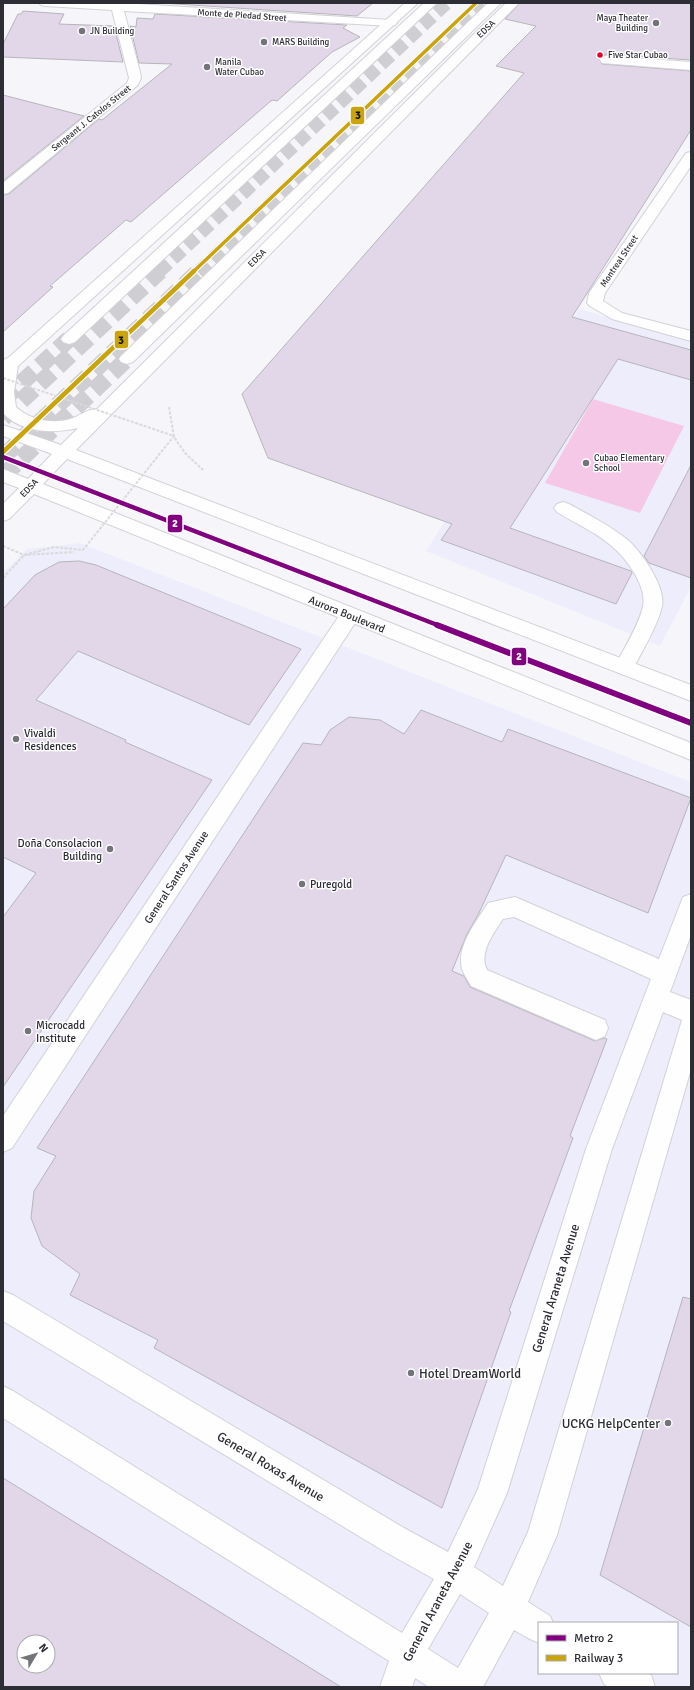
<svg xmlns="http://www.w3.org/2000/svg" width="694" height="1690" font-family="Signika,sans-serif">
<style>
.built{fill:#ededfc;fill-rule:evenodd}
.green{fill:#f6c8e7}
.building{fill:#e2d7e9;stroke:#b7b5ba;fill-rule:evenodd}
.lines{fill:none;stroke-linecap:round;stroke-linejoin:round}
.minor-tunnel-far1{stroke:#ceced3;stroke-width:13;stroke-dasharray:13 6;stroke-linecap:butt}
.minor-tunnel{stroke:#ceced3;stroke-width:17;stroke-dasharray:17 8;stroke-linecap:butt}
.highway-tunnel{stroke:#ceced3;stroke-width:17;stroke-dasharray:17 8;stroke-linecap:butt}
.minor-casing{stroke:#d2d2d7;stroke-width:2}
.major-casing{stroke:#d2d2d7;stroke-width:2}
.highway-casing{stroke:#d2d2d7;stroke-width:2}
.path{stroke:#dadadb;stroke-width:2;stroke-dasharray:3 1.5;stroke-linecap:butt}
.minor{fill:#fefefe;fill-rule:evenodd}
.major{fill:#fefefe;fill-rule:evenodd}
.highway{fill:#fefefe;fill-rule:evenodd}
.path-bridge{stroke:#dadadb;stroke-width:2;stroke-dasharray:3 1.5;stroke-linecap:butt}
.rail-1-far1-casing{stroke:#fff;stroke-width:5.5}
.rail-1-casing{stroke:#fff;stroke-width:7}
.rail-1-far1{stroke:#caa40d;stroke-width:3.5}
.rail-1{stroke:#caa40d;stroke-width:4.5}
.metro-1-far1-casing{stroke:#fff;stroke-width:7}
.metro-1-casing{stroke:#fff;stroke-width:9}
.metro-1-far1{stroke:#800080;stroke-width:4.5}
.metro-1{stroke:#800080;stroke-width:6}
.poi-dot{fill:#73737a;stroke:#fff;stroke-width:1.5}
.bus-dot{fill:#e4002b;stroke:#fff;stroke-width:1.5}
.labels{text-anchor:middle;stroke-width:3;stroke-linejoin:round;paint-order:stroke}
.far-street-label{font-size:9px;fill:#2d2d35;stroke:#fff}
.far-poi-label{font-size:9px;fill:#2d2d35;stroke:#fff;text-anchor:start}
.far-bus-label{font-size:9px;fill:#2d2d35;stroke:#fff;text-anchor:start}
.street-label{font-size:11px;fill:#2d2d35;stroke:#fff}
.poi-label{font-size:11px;fill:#2d2d35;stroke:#fff;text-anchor:start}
.near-street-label{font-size:13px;fill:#2d2d35;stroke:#fff}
.near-poi-label{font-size:13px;fill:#2d2d35;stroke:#fff;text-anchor:start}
.line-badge{stroke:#fff;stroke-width:1.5}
.badge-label{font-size:11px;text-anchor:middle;font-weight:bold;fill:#fff}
.pale-badge-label{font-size:11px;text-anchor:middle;font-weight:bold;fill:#111}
</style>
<rect width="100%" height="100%" fill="#f6f6fa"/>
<g class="built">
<polygon points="579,309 691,341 691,587 660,646 426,551"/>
<path d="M 80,543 L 691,782 L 691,1687 L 3,1687 L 3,573 L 27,549 ZM 539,1623 L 677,1623 L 677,1673 L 539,1673 ZM 24,1642 L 48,1642 L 48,1666 L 24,1666 Z"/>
</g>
<polygon class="green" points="593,399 684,426 640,513 545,483"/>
<g class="building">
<polygon points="161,3 373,3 357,16"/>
<polygon points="520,3 691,3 691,60 606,54 602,56 599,59 602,64 691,71 691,130 572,317 691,350 691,380 618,359 510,528 631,571 632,573 616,604 441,540 452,524 268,458 242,394 524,73 496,66 536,26 505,19"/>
<polygon points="23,11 64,14 59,24 114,26 123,62 3,57 3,44 18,14 21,14"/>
<polygon points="155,14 347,25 343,28 360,37 332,52 277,101 272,100 131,222 126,220 50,286 53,287 3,332 3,195 9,194 99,119 102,120 172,64 139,63 130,26 136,27 137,18 153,19"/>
<polygon points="3,95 84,116 3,181"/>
<polygon points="691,465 691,578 649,563 644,556"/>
<polygon points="79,561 96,565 301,649 249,725 78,651 36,700 126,740 125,742 212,780 3,1087 3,917 36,873 3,857 3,609 35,575 59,562"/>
<polygon points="421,710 502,742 508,729 691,798 648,913 506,855 478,915 467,934 452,971 464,976 470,987 595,1041 604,1038 607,1039 570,1136 573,1138 509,1311 511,1312 442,1508 154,1348 158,1340 70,1295 80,1274 42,1246 31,1218 34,1191 56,1156 37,1148 303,743 321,745 330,730 349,717 380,720 404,734"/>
<polygon points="683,1297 691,1299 691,1627 600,1575"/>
<path d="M 3,1478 L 296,1659 L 341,1687 L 3,1687 ZM 24,1642 L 48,1642 L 48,1666 L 24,1666 Z"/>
</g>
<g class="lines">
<g class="minor-tunnel-far1">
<polyline points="159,272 447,3"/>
<polyline points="198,272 482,3"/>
</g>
<g class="minor-tunnel">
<polyline points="3,418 160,271"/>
<polyline points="3,457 199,271"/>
</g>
<g class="highway-tunnel">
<polyline points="3,400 69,339"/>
<polyline points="3,476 127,359"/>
</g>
<defs>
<g id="minor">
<polygon points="39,3 122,3 391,20 395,21 397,23 395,25 391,26 124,11 140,72 141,78 138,85 8,193 3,194 3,183 127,83 129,78 112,10 45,6 41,5"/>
<polygon points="606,56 691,62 691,70 602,63 600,60 602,57"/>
<polygon points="691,152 691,166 605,293 603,301 622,313 691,331 691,341 612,319 590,306 587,303 589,293 686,153"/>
<path d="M 563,502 L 569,504 C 589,515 611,526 629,541 C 642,553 666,587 662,606 C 659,623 640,656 631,672 L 624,675 L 617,672 L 614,667 C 623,651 640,623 643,606 C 647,588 629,562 616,550 C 600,534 576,524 557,512 L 554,508 L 557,504 Z"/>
<polygon points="350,608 357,610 360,615 357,620 12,1148 3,1152 3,1116 343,610"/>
<path d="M 691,894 L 691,935 L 670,992 L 691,1000 L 691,1069 L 557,1535 L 528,1602 L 550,1616 L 553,1623 L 539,1623 L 539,1643 L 528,1638 L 514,1630 L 483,1687 L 429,1687 L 415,1678 L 412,1687 L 380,1687 L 389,1661 L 3,1418 L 3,1386 L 13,1391 L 402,1633 L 434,1579 L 382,1550 L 3,1321 L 3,1291 L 13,1295 L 404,1528 L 448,1552 L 478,1489 L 586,1149 L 651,979 L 514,917 L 503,919 C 494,933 478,953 487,970 L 605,1020 L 608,1028 L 605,1036 L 596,1040 L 471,986 C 468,980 464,975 462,969 C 456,946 477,921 488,903 L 515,897 L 659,959 L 683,897 ZM 663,1012 L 682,1020 L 528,1532 L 503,1586 L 474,1567 L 507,1493 L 612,1149 ZM 460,1594 L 489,1613 L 458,1668 L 428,1649 Z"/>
<polygon points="599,1673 646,1673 651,1675 655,1687 608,1687 604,1684"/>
</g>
<path id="major" d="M 405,3 L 418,3 L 18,366 L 14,392 L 16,407 C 30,420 54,425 73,418 C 81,415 88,409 97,409 L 478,30 L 506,3 L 519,3 L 76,450 L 691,685 L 691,701 L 67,459 L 43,484 L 691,743 L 691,760 L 34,494 L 9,519 L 3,521 L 3,504 L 19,488 L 3,482 L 3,469 L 28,479 L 52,454 L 3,436 L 3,425 L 61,445 L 78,428 C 54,434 21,433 3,413 L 3,362 L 5,359 L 8,358 Z"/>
<g id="highway">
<polygon points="424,3 437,3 75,342 69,344 63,342 61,339 63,336"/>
<polygon points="488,3 501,3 133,362 127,364 121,362 119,359 121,356"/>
</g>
</defs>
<use href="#minor" class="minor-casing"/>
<use href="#major" class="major-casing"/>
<use href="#highway" class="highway-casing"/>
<g class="path">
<polyline points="169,407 174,437 185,453 203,470"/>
<polyline points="3,546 24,555 74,552"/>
<polyline points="3,578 24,555"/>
</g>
<use href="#minor" class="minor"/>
<use href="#major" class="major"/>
<use href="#highway" class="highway"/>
<polyline class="path-bridge" points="3,378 174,436 83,550 54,547 24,555"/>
<defs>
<polyline id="rail-1-far1" points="193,272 476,3"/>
<polyline id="rail-1" points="3,452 194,271"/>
</defs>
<use href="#rail-1-far1" class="rail-1-far1-casing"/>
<use href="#rail-1" class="rail-1-casing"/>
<use href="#rail-1-far1" class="rail-1-far1"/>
<use href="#rail-1" class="rail-1"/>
<defs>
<polyline id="metro-1-far1" points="3,457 440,626"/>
<polyline id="metro-1" points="437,625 691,723"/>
</defs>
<use href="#metro-1-far1" class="metro-1-far1-casing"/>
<use href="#metro-1" class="metro-1-casing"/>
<use href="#metro-1-far1" class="metro-1-far1"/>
<use href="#metro-1" class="metro-1"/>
</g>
<g class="poi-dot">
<circle cx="656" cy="23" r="4"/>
<circle cx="82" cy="31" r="4"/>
<circle cx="264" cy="42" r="4"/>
<circle cx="207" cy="67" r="4"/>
<circle cx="586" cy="463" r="4"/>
<circle cx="16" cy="739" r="4"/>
<circle cx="110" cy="849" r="4"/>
<circle cx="302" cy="884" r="4"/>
<circle cx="28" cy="1031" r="4"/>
<circle cx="411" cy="1373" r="4"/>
<circle cx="668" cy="1423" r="4"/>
</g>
<circle class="bus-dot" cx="600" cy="55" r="3.5"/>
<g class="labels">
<g class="far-street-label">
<text transform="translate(242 15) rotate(4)" y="3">Monte de Piedad Street</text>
<text transform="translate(486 29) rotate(-44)" y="3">EDSA</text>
<text transform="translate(91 118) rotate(-39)" y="3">Sergeant J. Catolos Street</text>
<text transform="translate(257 258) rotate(-45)" y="3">EDSA</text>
<text transform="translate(619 261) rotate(-56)" y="3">Montreal Street</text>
<text transform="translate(29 488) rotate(-46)" y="3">EDSA</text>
</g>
<g class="far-poi-label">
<text x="648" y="21" text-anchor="end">Maya Theater<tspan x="648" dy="10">Building</tspan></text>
<text x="90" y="34">JN Building</text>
<text x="272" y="45">MARS Building</text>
<text x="215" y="65">Manila<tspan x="215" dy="10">Water Cubao</tspan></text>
<text x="594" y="461">Cubao Elementary<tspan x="594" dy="10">School</tspan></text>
</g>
<g class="far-bus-label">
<text x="608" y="58">Five Star Cubao</text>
</g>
<g class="street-label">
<text transform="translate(347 614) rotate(22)" y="4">Aurora Boulevard</text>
<text transform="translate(176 877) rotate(-57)" y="4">General Santos Avenue</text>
</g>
<g class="poi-label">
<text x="24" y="737">Vivaldi<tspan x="24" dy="13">Residences</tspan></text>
<text x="102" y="847" text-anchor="end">Doña Consolacion<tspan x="102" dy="13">Building</tspan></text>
<text x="310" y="888">Puregold</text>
<text x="36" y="1029">Microcadd<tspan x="36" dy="13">Institute</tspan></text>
</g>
<g class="near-street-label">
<text transform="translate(555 1288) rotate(-73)" y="5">General Araneta Avenue</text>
<text transform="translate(271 1466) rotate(31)" y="5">General Roxas Avenue</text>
<text transform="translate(437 1601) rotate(-62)" y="5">General Araneta Avenue</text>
</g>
<g class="near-poi-label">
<text x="419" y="1378">Hotel DreamWorld</text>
<text x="660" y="1428" text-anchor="end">UCKG HelpCenter</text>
</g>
</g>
<g class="line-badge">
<rect x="350" y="106" width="15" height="19" rx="4" fill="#caa40d"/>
<rect x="114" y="330" width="15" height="19" rx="4" fill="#caa40d"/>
<rect x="167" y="514" width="16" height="19" rx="4" fill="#800080"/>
<rect x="511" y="647" width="16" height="19" rx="4" fill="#800080"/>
</g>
<g class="badge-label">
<text x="175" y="527">2</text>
<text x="519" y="660">2</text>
</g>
<g class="pale-badge-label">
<text x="358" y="119">3</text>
<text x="121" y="344">3</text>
</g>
<rect width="694" height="1690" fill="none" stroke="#2d2d35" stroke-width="8"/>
<rect x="538" y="1622" width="140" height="52" fill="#ffffff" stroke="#ababae"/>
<rect x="546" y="1635" width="20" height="6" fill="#800080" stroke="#ababae"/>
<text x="574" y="1642" font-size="12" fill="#2d2d35">Metro 2</text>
<rect x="546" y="1655" width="20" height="6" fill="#caa40d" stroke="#ababae"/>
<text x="574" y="1662" font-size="12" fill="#2d2d35">Railway 3</text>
<g transform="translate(36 1654) rotate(52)"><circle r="19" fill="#ffffff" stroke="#ababae"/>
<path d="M0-3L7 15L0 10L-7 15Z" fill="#73737a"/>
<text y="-6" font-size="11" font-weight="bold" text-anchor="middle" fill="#2d2d35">N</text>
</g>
</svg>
